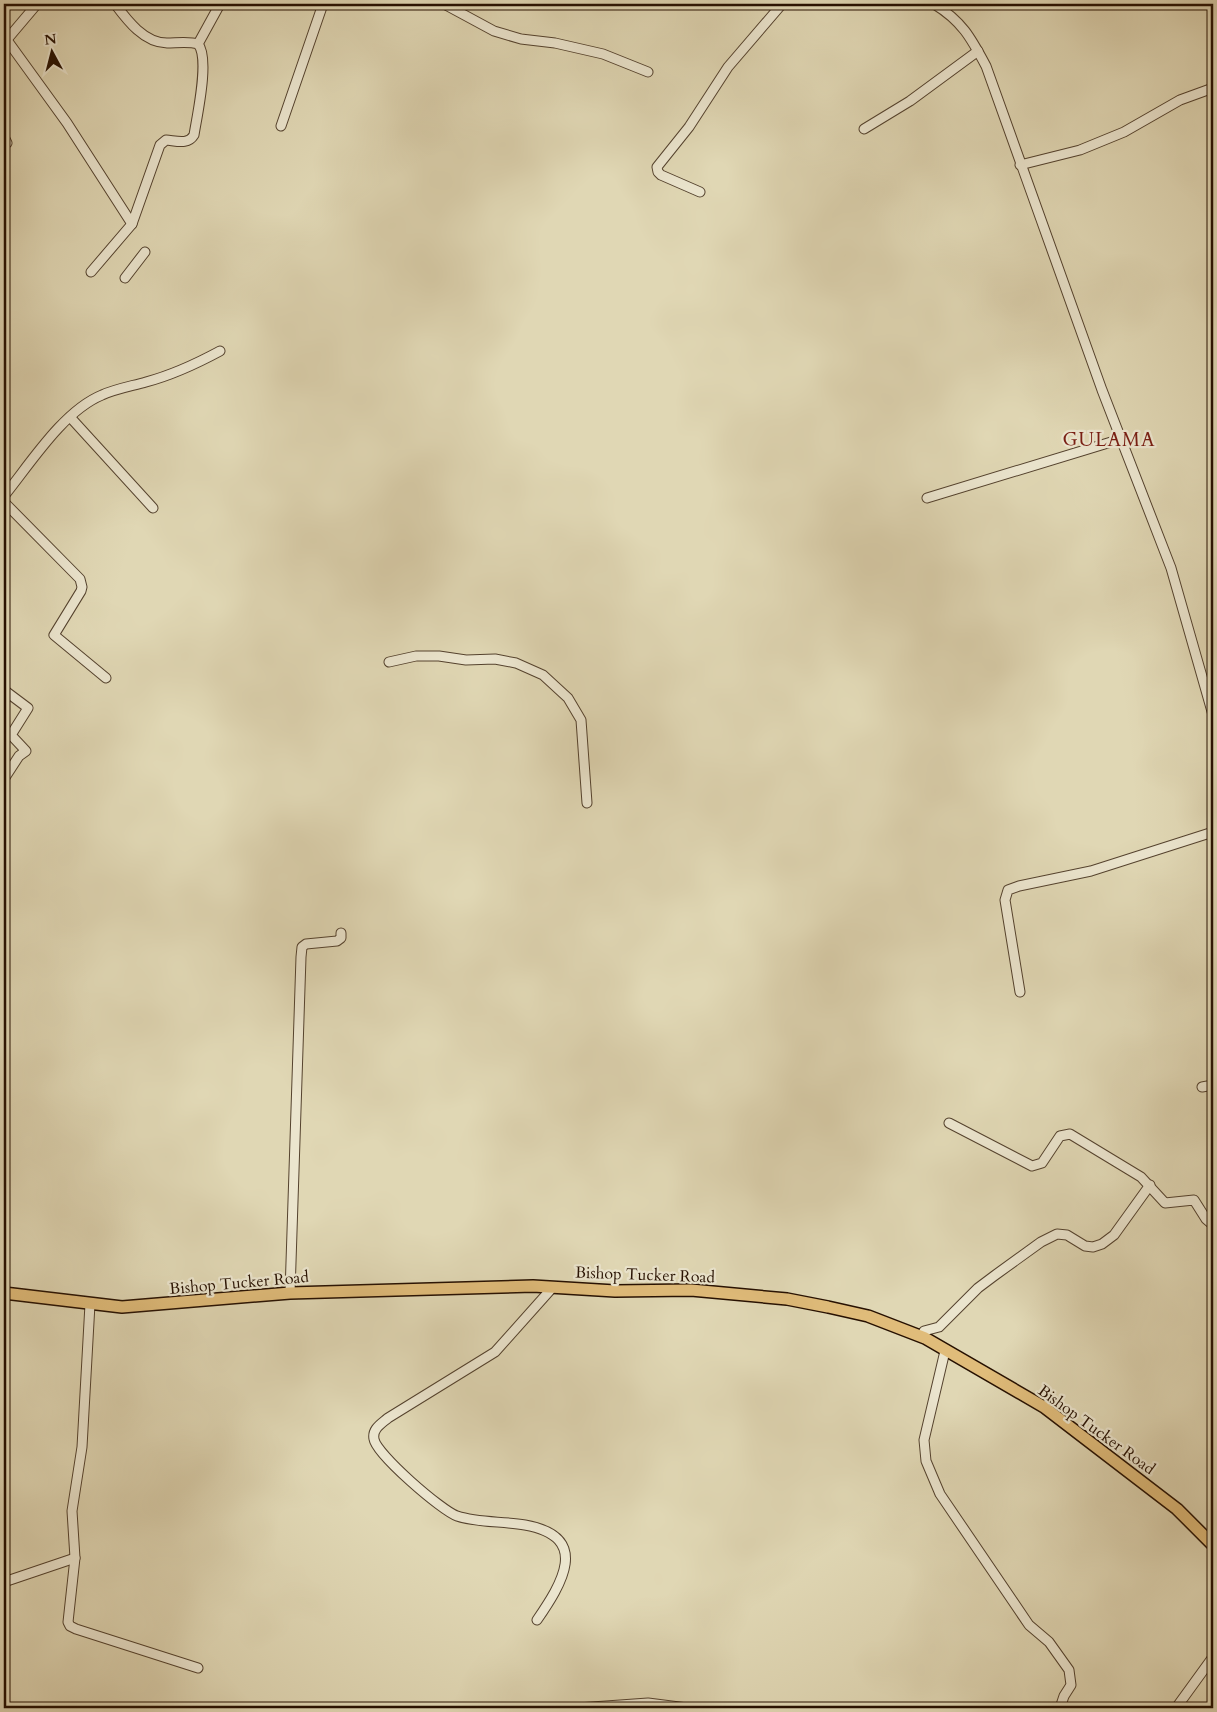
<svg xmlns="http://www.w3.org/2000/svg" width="1217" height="1712" font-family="Cardo,serif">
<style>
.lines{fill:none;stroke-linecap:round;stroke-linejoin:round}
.minor-casing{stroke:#54422e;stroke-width:11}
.major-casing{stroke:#261001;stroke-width:14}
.minor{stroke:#ebe5ce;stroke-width:9}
.major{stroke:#e0bc7a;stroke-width:11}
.labels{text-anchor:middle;stroke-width:4.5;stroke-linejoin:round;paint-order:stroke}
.street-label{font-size:16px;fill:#261001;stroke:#ebe5ce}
.quarter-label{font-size:19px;letter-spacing:1px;fill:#7a1f14;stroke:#ebe5ce}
</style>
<rect width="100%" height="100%" fill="#e0d7b4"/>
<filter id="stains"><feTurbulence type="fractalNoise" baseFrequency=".004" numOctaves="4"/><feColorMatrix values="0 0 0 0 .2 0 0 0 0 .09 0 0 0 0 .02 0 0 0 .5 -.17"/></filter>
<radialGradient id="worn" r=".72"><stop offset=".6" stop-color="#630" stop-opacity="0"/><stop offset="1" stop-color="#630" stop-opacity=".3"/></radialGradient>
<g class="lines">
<defs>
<g id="minor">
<polyline points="444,4 494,31 521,39 555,43 603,54 648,72"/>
<path d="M 934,4 C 962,21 971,38 986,66 L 1102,390 L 1171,568 L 1213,715"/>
<polyline points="4,36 67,123 132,224"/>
<polyline points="4,43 37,4"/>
<polyline points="198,44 220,4"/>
<polyline points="281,126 323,4"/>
<polyline points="864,129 910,101 978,51"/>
<polyline points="4,137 7,143"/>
<polyline points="1020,165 1080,150 1124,132 1180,100 1213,88"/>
<polyline points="700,192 661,175 658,172 657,167 689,127 728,67 782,4"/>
<path d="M 91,272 L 132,224 L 160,145 L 166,140 C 177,141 188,145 194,135 C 197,116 210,58 198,44 C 189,41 176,43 167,43 C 144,43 127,20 115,4"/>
<polyline points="125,278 145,252"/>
<polyline points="70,417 153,508"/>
<path d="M 4,496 C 30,464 63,411 102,395 C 115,389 132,386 146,382 C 172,375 196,364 220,351"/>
<polyline points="927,498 1121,439"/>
<polyline points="4,502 80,579 82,587 81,591 54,635 106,678"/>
<polyline points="389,662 416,656 439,656 466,660 495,659 516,663 543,675 568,698 581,720 587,803"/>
<polyline points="4,690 28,708 11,735 26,751 19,756 4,779"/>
<polyline points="1020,992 1005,900 1008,890 1019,886 1091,871 1213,832"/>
<polyline points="1202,1087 1213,1085"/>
<polyline points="949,1123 1032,1166 1042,1163 1060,1136 1070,1134 1141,1177 1165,1203 1194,1200 1206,1219 1213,1225"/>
<polyline points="290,1293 301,957 302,947 306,944 337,941 341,938 341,933"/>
<polyline points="90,1304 82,1447 72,1511 75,1558 68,1622 70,1626 76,1629 198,1668"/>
<polyline points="924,1331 939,1327 978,1288 994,1276 1041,1242 1057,1234 1067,1235 1085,1246 1093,1247 1102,1244 1114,1235 1150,1185"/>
<polyline points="945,1351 924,1440 926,1461 940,1494 1029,1625 1049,1642 1069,1670 1071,1685 1064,1696 1060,1708"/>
<polyline points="4,1582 75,1558"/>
<path d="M 537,1620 C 561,1585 592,1537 525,1525 C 503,1521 478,1523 457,1516 C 442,1511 376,1454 374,1439 C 372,1429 381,1424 388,1418 L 495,1352 L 553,1287"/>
<polyline points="578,1708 648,1703 687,1708"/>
<polyline points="1176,1708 1213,1657"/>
</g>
<polyline id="major" points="4,1293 122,1307 290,1293 533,1286 615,1291 691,1290 787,1299 828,1307 868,1316 925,1338 1044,1407 1177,1509 1213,1545"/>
</defs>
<use href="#minor" class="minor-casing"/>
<use href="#major" class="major-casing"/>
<use href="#minor" class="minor"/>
<use href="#major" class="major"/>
</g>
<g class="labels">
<g class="street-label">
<text transform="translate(645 1274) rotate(2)" y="6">Bishop Tucker Road</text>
<text transform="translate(239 1282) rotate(-5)" y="6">Bishop Tucker Road</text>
<text transform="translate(1097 1429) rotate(36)" y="6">Bishop Tucker Road</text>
</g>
<g class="quarter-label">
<text x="1109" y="446">GULAMA</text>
</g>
</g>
<rect width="1217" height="1712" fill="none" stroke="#e0d7b4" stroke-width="20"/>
<rect x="5" y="5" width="1207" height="1702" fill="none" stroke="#261001" stroke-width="2.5"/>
<rect x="10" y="10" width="1197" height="1692" fill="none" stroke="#261001"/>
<g transform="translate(52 52) rotate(353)" stroke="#ebe5ce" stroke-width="4" paint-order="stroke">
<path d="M0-4L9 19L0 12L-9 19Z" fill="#261001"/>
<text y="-8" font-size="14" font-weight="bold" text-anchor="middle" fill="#261001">N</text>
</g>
<rect width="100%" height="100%" filter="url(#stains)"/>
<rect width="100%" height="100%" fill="url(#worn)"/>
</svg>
